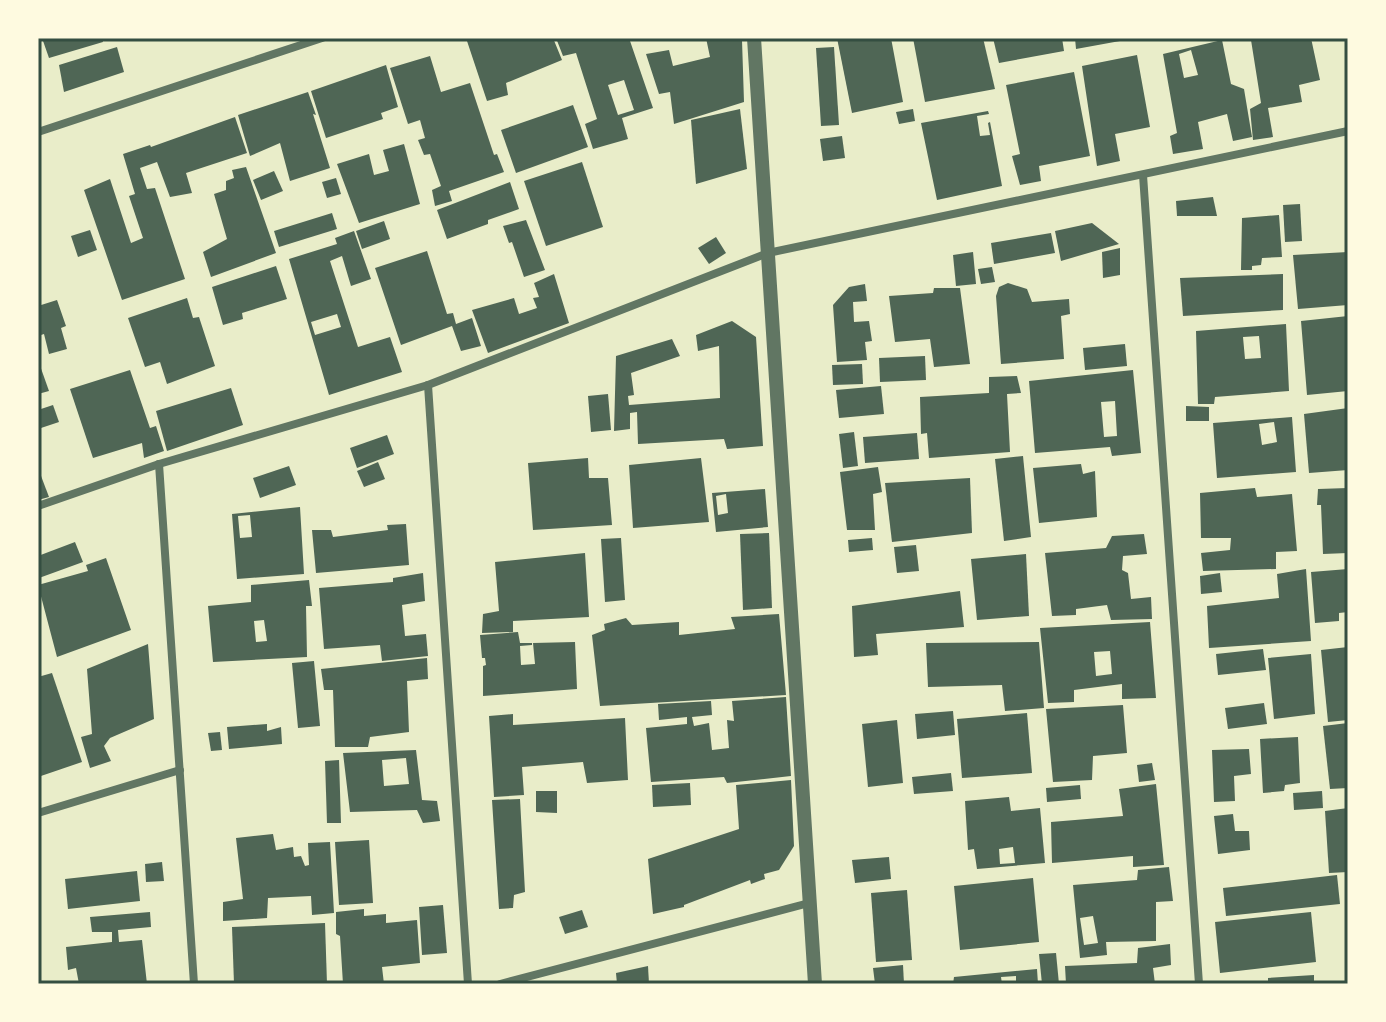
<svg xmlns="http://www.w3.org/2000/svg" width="1386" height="1022" font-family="'Nunito Sans',sans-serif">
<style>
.building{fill:#4f6655;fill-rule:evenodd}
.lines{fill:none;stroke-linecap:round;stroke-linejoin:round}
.minor{stroke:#617663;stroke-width:8}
.tertiary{stroke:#617663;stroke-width:14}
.neatline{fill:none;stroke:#344e41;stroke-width:3}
</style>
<rect width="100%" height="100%" fill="#e9edc9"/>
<g class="building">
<polygon points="42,38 102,38 103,42 49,58"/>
<polygon points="476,38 553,38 562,60 506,83 508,95 487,101 467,41"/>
<path d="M 556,38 L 629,38 L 653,108 L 622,118 L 628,139 L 593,149 L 585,124 L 597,119 L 576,53 L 563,56 ZM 624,80 L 634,110 L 618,115 L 608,85 Z"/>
<polygon points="706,38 742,40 744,102 674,124 670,92 659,94 646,54 669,50 673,66 710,57"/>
<polygon points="837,38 891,38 903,102 852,113"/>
<polygon points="913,38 983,38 995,89 925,102"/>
<polygon points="993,38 1062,38 1064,51 999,63"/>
<polygon points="1075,38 1119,38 1120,41 1076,49"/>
<polygon points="1257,38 1311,38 1320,80 1299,85 1302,102 1268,108 1273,137 1253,140 1250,109 1261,103 1251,40"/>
<path d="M 1222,40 L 1231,84 L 1244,89 L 1252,137 L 1233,141 L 1227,114 L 1198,122 L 1203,149 L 1173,154 L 1170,136 L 1177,133 L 1163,54 ZM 1191,50 L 1198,75 L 1184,78 L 1179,54 Z"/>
<polygon points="117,47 124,72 64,92 59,65"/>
<polygon points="834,47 839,125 821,126 816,48"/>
<polygon points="1137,55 1150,127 1115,134 1120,161 1097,166 1082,66"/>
<polygon points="430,56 441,92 470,83 494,155 497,154 504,172 449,191 452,201 435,206 432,190 441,186 430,154 424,155 418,140 425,138 420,120 408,124 390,68"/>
<polygon points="386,65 398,107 381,113 383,119 326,138 311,91"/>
<polygon points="1074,72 1090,156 1039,166 1041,181 1020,185 1012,156 1020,154 1006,85"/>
<polygon points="308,92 316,115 313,114 330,168 290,181 280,143 250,156 238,115"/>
<polygon points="573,105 588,147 516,173 501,130"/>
<polygon points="740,109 747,169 696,184 691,120"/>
<polygon points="913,109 915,121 899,124 896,112"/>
<polygon points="988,111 989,114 977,116 980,136 990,135 988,123 990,122 1002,186 937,200 921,123"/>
<polygon points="235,117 247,153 186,173 192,193 170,197 157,162 140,168 147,189 155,188 185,279 122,300 84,190 110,179 131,243 143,238 129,196 135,194 123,154 150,145 151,147"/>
<polygon points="842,136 845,158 823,161 820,139"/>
<polygon points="404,144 420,204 359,223 337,164 369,154 374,175 389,171 383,150"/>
<polygon points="582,162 603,227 546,246 524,181"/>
<polygon points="246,167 276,253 211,277 203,252 227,239 214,194 226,190 226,181 234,178 232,170"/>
<polygon points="274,171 283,191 261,200 253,180"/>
<polygon points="336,178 341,194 327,198 322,182"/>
<polygon points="510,182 519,209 488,220 488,224 447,239 437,210"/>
<polygon points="1213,197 1217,216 1177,216 1176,201"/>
<polygon points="1300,204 1302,241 1285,242 1283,205"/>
<polygon points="332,213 337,229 279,247 274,231"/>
<polygon points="1279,215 1282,257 1262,258 1261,265 1252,266 1252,270 1241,270 1242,218"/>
<polygon points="526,220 545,270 524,277 512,242 509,243 503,226"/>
<polygon points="384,221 390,239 362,249 356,231"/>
<polygon points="1092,223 1119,244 1061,261 1055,231"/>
<polygon points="90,230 97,250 78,257 71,236"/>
<path d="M 354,231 L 371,279 L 351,286 L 342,256 L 330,261 L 358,347 L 390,337 L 402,372 L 329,395 L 289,259 L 337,244 L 335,238 ZM 337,314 L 341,327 L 315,335 L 311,322 Z"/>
<polygon points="1051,233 1055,253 994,264 991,243"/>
<polygon points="716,237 726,253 709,264 698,248"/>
<polygon points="1120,248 1120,275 1103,278 1102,252"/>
<polygon points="427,251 447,314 453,313 456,324 472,318 481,346 461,351 452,326 401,345 375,268"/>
<polygon points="973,252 976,284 956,286 953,255"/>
<polygon points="1348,252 1348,305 1298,309 1293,255"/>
<polygon points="276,266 287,299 242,313 243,319 223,325 212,287"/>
<polygon points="992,267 995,282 981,284 978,269"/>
<polygon points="554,274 569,323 488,353 472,310 514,298 519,314 537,308 533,298 539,297 534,283"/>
<polygon points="1283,274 1283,310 1183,316 1180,278"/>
<polygon points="1008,283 1027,289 1032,302 1069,299 1070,314 1061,316 1064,359 1001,364 996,296 999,287"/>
<polygon points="865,284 867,301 853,302 854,322 869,321 872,341 865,342 867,360 837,362 833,305 849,287"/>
<polygon points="934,288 960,288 970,364 934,367 930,339 895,342 889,296 933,293"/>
<polygon points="187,298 193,318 199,317 215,366 167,384 160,362 145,367 128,318"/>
<polygon points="57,300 66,326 61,328 67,349 49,354 44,334 38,336 38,306"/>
<polygon points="1348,316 1348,320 1345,320 1348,343 1348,391 1307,395 1301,321"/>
<polygon points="732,321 756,337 763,446 727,449 724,439 638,444 637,412 630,413 630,429 614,431 616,356 672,339 680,356 631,373 634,395 628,396 629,405 720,398 719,346 698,351 696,335"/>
<path d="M 1286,324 L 1289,391 L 1215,397 L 1214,404 L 1198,404 L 1196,331 ZM 1259,336 L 1261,358 L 1245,359 L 1243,337 Z"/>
<polygon points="1125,344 1127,366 1085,370 1083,348"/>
<polygon points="925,356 926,380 880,382 879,358"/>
<polygon points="38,360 49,391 38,394"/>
<polygon points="862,364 863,384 833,385 832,365"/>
<polygon points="130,370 150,428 156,426 164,451 144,458 142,443 93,458 70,389"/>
<path d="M 1133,370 L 1141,453 L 1112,456 L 1110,447 L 1035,453 L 1029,381 ZM 1115,401 L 1117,436 L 1104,437 L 1101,402 Z"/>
<polygon points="1017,376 1021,393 1007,394 1010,452 929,458 927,433 921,434 920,397 989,393 989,377"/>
<polygon points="881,386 884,414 839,418 836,390"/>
<polygon points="231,388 243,425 167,451 156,411"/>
<polygon points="608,394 611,430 591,432 588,396"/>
<polygon points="53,405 59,422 38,429 38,410"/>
<polygon points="1186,406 1209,407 1209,421 1186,421"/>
<polygon points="1348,408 1348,470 1309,473 1304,414"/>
<path d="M 1292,417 L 1296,472 L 1217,478 L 1213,423 ZM 1274,422 L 1277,442 L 1262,445 L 1259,424 Z"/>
<polygon points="854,432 858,466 843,468 839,434"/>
<polygon points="917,433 919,459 865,463 863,437"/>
<polygon points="387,435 394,454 357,468 350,448"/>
<polygon points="1023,456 1031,537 1004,541 995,459"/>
<polygon points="588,458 589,478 608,478 612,525 533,530 528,463"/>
<polygon points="701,458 709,522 633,528 629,465"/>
<polygon points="378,462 385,479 364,487 357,471"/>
<polygon points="1081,464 1083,474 1095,471 1097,517 1039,523 1033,468"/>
<polygon points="289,466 296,485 260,498 253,478"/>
<polygon points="878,467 882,492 873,494 875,530 847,530 840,472"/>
<polygon points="38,468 49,497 38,500"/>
<polygon points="970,478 972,533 892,542 885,483"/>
<polygon points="1255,488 1257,497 1292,494 1297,551 1276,552 1276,569 1203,571 1201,553 1230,550 1231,538 1201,538 1200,493"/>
<polygon points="1348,488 1348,553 1323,554 1321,505 1317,505 1318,489"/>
<path d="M 765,489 L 768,527 L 716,532 L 712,493 ZM 726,494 L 728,513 L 718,515 L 716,496 Z"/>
<path d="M 300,507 L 304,574 L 237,579 L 232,514 ZM 250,515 L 252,537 L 240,538 L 238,516 Z"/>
<polygon points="406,524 409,565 316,573 312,530 331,530 333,537 388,530 387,525"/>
<polygon points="769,533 772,608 743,610 740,534"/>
<polygon points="1144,534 1147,554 1123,556 1122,570 1128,573 1131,599 1151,597 1152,619 1111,620 1107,605 1076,609 1076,615 1052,616 1045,553 1106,548 1112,536"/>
<polygon points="621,538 625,600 605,602 601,539"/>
<polygon points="872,538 873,550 849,552 848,540"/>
<polygon points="75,542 83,562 39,578 38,556"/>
<polygon points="916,545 919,571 897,573 894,547"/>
<polygon points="585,553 589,617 513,621 513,632 482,633 483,614 499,611 495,562"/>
<polygon points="1026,554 1029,616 977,620 971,559"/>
<polygon points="106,558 131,630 57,657 38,585 88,571 86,565"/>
<polygon points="1306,569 1311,641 1209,648 1207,606 1279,598 1277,574"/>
<polygon points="1348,569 1348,612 1339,613 1339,621 1315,623 1311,572"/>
<polygon points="423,573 425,601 402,605 405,636 426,634 428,656 382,661 380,645 324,649 319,588 393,582 393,578"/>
<polygon points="1220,573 1222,592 1201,594 1200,576"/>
<path d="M 309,580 L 312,606 L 306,606 L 307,657 L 213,662 L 208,606 L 251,602 L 251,585 ZM 264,620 L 267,641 L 256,642 L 254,621 Z"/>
<polygon points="960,591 964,627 876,634 878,655 854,657 852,606"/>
<polygon points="779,614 786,695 600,706 592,635 605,630 604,624 626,618 632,625 679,622 679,635 735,629 731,617"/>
<path d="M 1150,622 L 1156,698 L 1122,699 L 1122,684 L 1074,690 L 1074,702 L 1048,703 L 1040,628 ZM 1110,651 L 1112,674 L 1096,676 L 1094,652 Z"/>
<polygon points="518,632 520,643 532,643 532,645 520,646 521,665 535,664 533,643 575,642 577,689 483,696 483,666 486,665 485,658 482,658 480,635"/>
<polygon points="1039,642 1044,708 1005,711 1002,685 928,687 926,643"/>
<polygon points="148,644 154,719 110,738 104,746 111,761 90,768 81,737 92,734 87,669"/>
<polygon points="1348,647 1348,720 1328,722 1321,650"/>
<polygon points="1263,649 1266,670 1218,675 1216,654"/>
<polygon points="1311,654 1315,714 1274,719 1268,658"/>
<polygon points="427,658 428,679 407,681 409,732 370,737 368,747 335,747 333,690 324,690 321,669"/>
<polygon points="314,661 320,726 298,728 292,663"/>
<polygon points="52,673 82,762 38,777 38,677"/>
<polygon points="786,697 791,776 727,783 724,777 651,782 646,728 687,724 687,717 659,720 658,704 711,701 712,715 692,717 694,726 709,723 712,750 729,748 727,720 734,721 732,701"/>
<polygon points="1264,703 1267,724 1228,729 1225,708"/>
<polygon points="1123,705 1127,753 1093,756 1092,780 1053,782 1046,709"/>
<polygon points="953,711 955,735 917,739 915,714"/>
<polygon points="1027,713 1032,773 962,778 957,719"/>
<polygon points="513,714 513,725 625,718 628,780 587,783 583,762 522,767 524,795 494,797 489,716"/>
<polygon points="897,720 903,783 868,787 862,724"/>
<polygon points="1348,723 1348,788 1330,789 1323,726"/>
<polygon points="267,724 267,731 281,727 282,744 229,749 227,727"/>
<polygon points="220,732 222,750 211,751 208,733"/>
<polygon points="1298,737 1300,783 1285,785 1284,791 1263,793 1260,739"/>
<polygon points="1249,749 1251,774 1234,776 1235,801 1214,802 1212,750"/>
<path d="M 416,750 L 422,800 L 437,801 L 440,821 L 423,823 L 417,810 L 350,812 L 343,753 ZM 406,758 L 409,784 L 384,786 L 382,760 Z"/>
<polygon points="339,760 341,823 327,823 325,761"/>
<polygon points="1152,763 1155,780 1139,782 1137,765"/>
<polygon points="951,773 953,791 914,794 912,777"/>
<polygon points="791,780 794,846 779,870 764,874 765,879 751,884 750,880 684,905 684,907 653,914 648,859 739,829 736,785"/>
<polygon points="690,783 691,805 653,807 652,785"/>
<polygon points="1156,784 1164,865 1133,867 1133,856 1052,863 1051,822 1123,816 1119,789"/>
<polygon points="1080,785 1081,799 1047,802 1046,788"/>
<polygon points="536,791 557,791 557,813 536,812"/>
<polygon points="1322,791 1323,808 1294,810 1293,793"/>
<path d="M 1009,797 L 1011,811 L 1040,808 L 1045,863 L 977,869 L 974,849 L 968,850 L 965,801 ZM 1013,847 L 1015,863 L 1000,864 L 999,849 Z"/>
<polygon points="520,799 525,892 514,895 513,908 499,909 492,800"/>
<polygon points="1348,808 1348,872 1329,873 1325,811"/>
<polygon points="1233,814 1235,831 1249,831 1250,850 1218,854 1214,816"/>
<polygon points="273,834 276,850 293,847 294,857 301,856 305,866 309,865 308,843 330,842 334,913 312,915 311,896 268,898 267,918 223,921 223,902 243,899 236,838"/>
<polygon points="369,840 373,903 339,905 335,842"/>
<polygon points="889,857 891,879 855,883 852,860"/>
<polygon points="162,862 164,881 146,882 145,864"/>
<path d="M 1169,867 L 1173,901 L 1156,902 L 1156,941 L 1106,942 L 1107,955 L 1080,958 L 1073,885 L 1137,880 L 1138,870 ZM 1093,916 L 1098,943 L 1084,945 L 1080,918 Z"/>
<polygon points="137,871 140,901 68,909 65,879"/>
<polygon points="1337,875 1340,904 1226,916 1223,888"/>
<polygon points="1033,878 1039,942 960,950 954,886"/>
<polygon points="907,890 912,960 876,962 871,893"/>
<polygon points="443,905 447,953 422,955 419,907"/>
<polygon points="364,909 364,916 386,914 386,923 417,920 420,963 382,967 384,984 343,984 340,936 336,934 336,912"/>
<polygon points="582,910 588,927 565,934 559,917"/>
<polygon points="150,912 151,927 118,930 119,942 142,940 147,984 79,984 76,968 68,970 66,947 112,942 112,932 92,932 90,917"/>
<polygon points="1311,912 1316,962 1220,973 1215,922"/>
<polygon points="325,923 327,984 234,984 232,927"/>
<polygon points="1170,944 1171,965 1153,968 1155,984 1066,984 1065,966 1137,963 1138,948"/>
<polygon points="1056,953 1059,984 1042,984 1039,954"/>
<polygon points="903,965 904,984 875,984 873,968"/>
<polygon points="648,966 649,984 617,984 616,973"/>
<polygon points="1037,969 1038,984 1016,984 1016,976 1001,977 1002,984 953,984 954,977"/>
<polygon points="1314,975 1314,984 1268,984 1268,978"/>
</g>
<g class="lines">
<g class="minor">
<polyline points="38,132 322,38"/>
<polyline points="1143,175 1199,984"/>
<polyline points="428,385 468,984"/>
<polyline points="159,464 194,984"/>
<polyline points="38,506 159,464 428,385 768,253 1348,131"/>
<polyline points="38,813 180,770"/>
<polyline points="500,984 809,903"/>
</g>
<polyline class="tertiary" points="754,38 815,984"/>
</g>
<rect width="1386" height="1022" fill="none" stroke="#fefae0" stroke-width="80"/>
<rect x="40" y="40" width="1306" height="942" class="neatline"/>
</svg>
